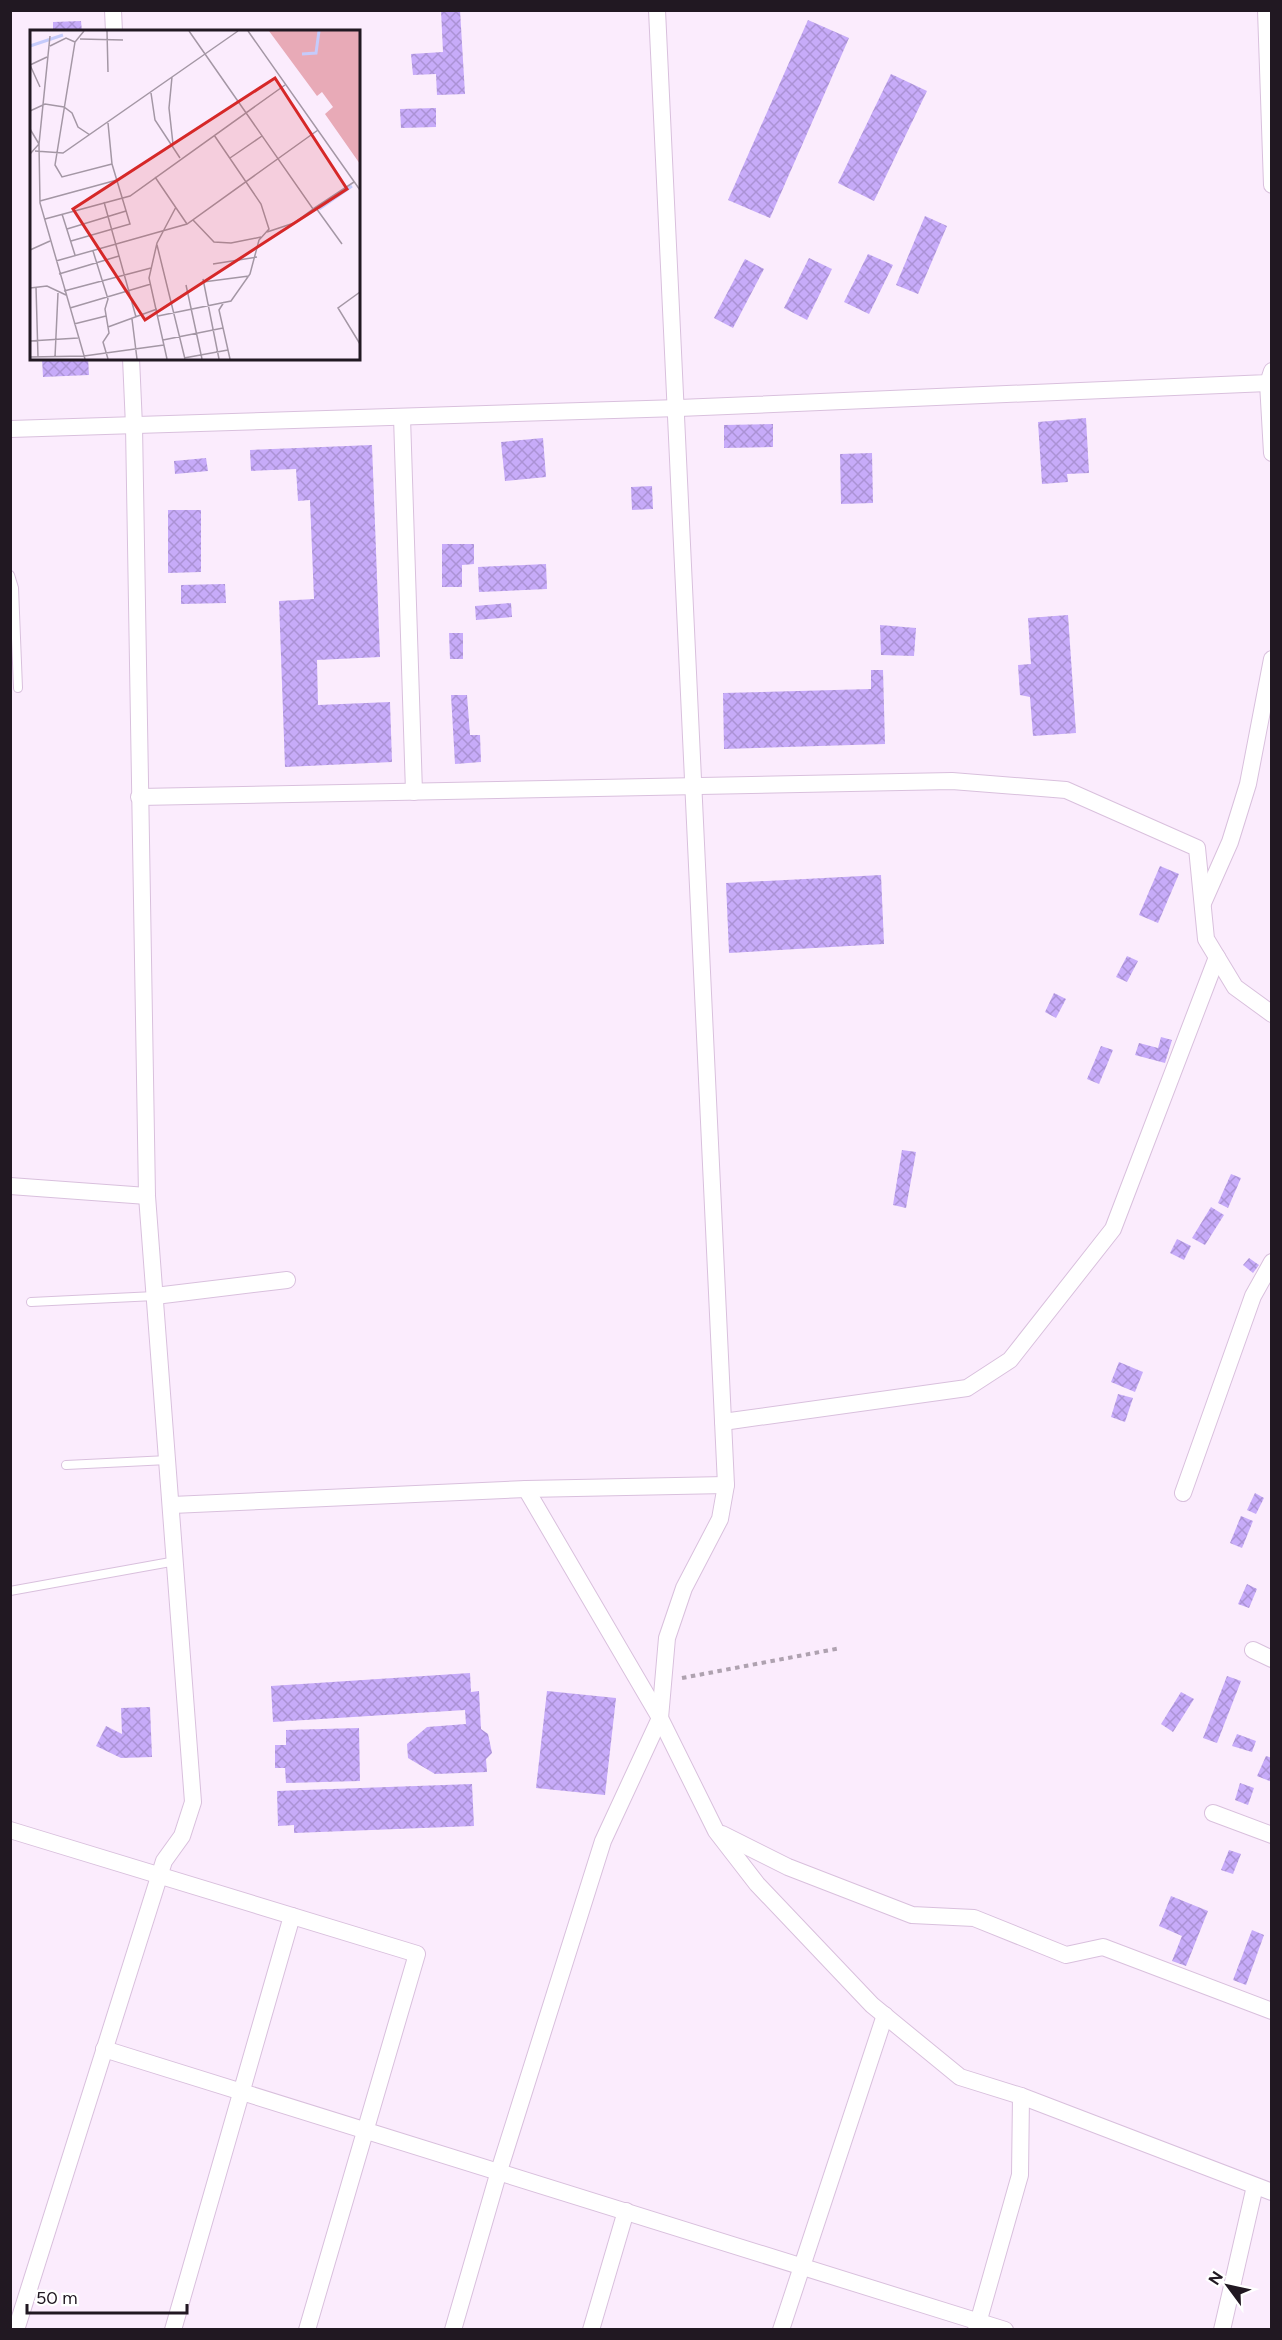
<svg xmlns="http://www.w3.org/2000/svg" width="1282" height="2340" font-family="Figtree,sans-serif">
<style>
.building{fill:url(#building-cross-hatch)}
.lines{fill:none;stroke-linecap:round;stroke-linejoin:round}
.service-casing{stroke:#d9c0dd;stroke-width:10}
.minor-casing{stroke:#d9c0dd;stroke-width:18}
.path{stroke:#afa2b0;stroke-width:4;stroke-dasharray:4.5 4.5;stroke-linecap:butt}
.service{stroke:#fff;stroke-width:8}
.minor{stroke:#fff;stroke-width:16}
.inset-river{fill:none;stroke:#c5cbfb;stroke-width:3}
.inset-road{fill:none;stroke:#a497a5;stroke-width:1.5}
.view{fill:#d62828;fill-opacity:0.15;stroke:#d62828;stroke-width:3}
.inset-edge{fill:none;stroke:#211822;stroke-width:3}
</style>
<defs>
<pattern id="building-cross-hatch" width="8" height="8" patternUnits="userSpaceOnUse" patternTransform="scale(1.5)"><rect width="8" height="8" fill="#c7abf9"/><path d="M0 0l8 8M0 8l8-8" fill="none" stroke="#ab92d5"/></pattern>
</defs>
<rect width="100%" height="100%" fill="#fbecfd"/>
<g class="building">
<polygon points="441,10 460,10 465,94 437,95 436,74 413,75 411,54 443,52"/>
<polygon points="808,20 849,38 770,218 728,200"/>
<polygon points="81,21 82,32 53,32 53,22"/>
<polygon points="891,74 927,91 874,201 838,183"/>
<polygon points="436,108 436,127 401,128 400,109"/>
<polygon points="925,216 947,226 918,294 896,285"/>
<polygon points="868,254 893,265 869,314 844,302"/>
<polygon points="809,258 832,269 807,320 784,308"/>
<polygon points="745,259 764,269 733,328 714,318"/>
<polygon points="42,358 88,358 89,375 43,377"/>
<polygon points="1086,418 1089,473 1067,474 1068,482 1042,484 1038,422"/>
<polygon points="773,424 773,447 724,448 724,425"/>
<polygon points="543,438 546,477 505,481 501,442"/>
<polygon points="372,445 380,657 317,660 318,705 390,702 392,762 285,767 279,601 314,599 310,500 298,501 296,469 251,471 250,450"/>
<polygon points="872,453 873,503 841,504 840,454"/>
<polygon points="206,458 208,471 175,474 174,461"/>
<polygon points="652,486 653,509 632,510 631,487"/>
<polygon points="168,510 201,510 201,572 168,573"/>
<polygon points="442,544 474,544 474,564 462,565 462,587 442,587"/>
<polygon points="546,564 547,589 479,592 478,567"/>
<polygon points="225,584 226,603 181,604 181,585"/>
<polygon points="511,603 512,617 476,620 475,606"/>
<polygon points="1068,615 1076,733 1033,736 1030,697 1020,695 1018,665 1031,664 1028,618"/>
<polygon points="880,625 916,628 914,656 881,655"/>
<polygon points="449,633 463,633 463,659 450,659"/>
<polygon points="871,670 883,670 885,744 724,749 723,693 871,689"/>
<polygon points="451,695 467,695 470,735 480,735 481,762 455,764"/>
<polygon points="1160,866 1179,874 1158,923 1139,915"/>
<polygon points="881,875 884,944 729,953 726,883"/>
<polygon points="1127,956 1138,961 1127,982 1116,977"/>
<polygon points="1054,993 1066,999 1056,1018 1045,1012"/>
<polygon points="1161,1037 1172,1040 1165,1063 1135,1055 1139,1043 1158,1048"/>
<polygon points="1101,1046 1113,1050 1099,1084 1087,1079"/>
<polygon points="902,1150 916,1152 906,1208 893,1205"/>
<polygon points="1231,1174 1241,1178 1228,1208 1218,1203"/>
<polygon points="1211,1207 1224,1215 1205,1245 1192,1238"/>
<polygon points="1177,1239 1191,1246 1184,1260 1170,1253"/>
<polygon points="1249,1258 1259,1265 1253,1273 1243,1265"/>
<polygon points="1119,1362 1143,1372 1135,1392 1111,1382"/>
<polygon points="1118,1394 1133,1398 1125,1422 1111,1417"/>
<polygon points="1255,1493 1264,1498 1256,1514 1247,1510"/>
<polygon points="1241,1516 1253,1521 1242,1548 1230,1543"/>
<polygon points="1247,1584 1257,1589 1249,1608 1238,1604"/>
<polygon points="470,1673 471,1692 479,1691 481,1729 488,1734 492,1753 486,1759 487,1772 435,1774 408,1758 407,1744 427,1727 466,1724 465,1710 273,1722 271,1686"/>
<polygon points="1227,1676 1241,1681 1217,1743 1203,1738"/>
<polygon points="547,1691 616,1698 605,1795 536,1788"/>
<polygon points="1181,1692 1194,1699 1173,1732 1161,1724"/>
<polygon points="150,1707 152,1757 121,1758 96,1746 106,1726 122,1734 121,1708"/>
<polygon points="359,1728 360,1781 286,1783 285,1768 275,1768 275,1745 286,1745 286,1730"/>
<polygon points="1237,1734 1256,1741 1252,1752 1232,1746"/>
<polygon points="1266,1756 1272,1758 1272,1782 1257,1776"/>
<polygon points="1240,1783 1254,1788 1248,1805 1235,1800"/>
<polygon points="472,1784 474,1826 294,1833 294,1825 278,1826 277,1791"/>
<polygon points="1229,1850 1241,1854 1233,1874 1221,1870"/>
<polygon points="1171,1896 1208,1911 1186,1966 1172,1961 1182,1936 1159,1926"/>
<polygon points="1252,1930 1264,1935 1246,1985 1233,1980"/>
</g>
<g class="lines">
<defs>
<g id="service">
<polyline points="10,575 14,588 18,688"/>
<polyline points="31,1302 155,1296"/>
<polyline points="66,1465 168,1460"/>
<polyline points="10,1591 176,1561"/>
</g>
<g id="minor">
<polyline points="113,10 114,32"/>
<polyline points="1266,10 1272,185"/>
<polyline points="1268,383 1272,453"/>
<polyline points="402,417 414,792"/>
<polyline points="10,429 679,408 1268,383 1272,371"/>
<polyline points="139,797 952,781 1066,790 1197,848 1206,939 1235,987 1272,1014"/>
<polyline points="1203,903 1230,842 1248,784 1272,659"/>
<polyline points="10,1186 147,1196"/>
<polyline points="155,1296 287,1280"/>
<polyline points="723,1422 967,1388 1010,1360 1113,1229 1217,957"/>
<polyline points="526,1489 660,1718 716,1831 757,1884 872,2005 960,2077 1021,2096 1272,2192"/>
<polyline points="1183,1493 1253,1296 1272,1262"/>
<polyline points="172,1505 526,1489 726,1485"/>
<polyline points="1253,1650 1272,1659"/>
<polyline points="1213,1813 1272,1835"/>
<polyline points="10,1830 417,1954 307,2330"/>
<polyline points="722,1834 788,1867 912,1915 974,1918 1066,1955 1103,1947 1272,2011"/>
<polyline points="104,2049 1005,2330"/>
<polyline points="16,2330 164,1861 182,1836 193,1802 147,1196 134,426 131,358"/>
<polyline points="173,2330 292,1916"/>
<path d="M 453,2330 L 499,2171 L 603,1841 L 660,1718 L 667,1638 L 684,1588 L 720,1519 L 726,1485 C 703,994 684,502 657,10"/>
<polyline points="591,2330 626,2211"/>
<polyline points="781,2330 885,2015"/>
<polyline points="976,2330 1020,2175 1021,2096"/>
<polyline points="1222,2330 1255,2186"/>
</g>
</defs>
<use href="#service" class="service-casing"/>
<use href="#minor" class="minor-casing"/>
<polyline class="path" points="682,1678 841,1648"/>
<use href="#service" class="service"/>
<use href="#minor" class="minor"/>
</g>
<g transform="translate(30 30)">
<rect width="330" height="330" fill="#fbecfd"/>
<path d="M 239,1 L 330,1 L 330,134 L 295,84 L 303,77 L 292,62 L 287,66 Z" fill="#e8aab7"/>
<path class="inset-river" d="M 0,16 L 33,5M 272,24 L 286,23 L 289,1M 289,179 L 322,156"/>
<path class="inset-road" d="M 54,1 L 45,12 L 25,135 L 32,147 L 82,134M 77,1 L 78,42M 159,1 L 283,179 L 324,152M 218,1 L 330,160M 20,6 L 9,114 L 10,173 L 55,329M 50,9 L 93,10M 20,16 L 36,8 L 45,12M 0,35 L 10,57M 0,35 L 17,27M 142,47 L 139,78 L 143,114M 121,63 L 125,90 L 150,128M 0,81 L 15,74 L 34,77 L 42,83 L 48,97 L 60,105M 0,99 L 9,114 L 0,124M 5,121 L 33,123 L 208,1M 200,128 L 232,106M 125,147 L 157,194M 10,171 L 87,150M 74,172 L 106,287M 286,178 L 312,214M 32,184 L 45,225M 15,189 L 100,166 L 255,55M 163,190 L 184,212 L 201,213 L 231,207M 37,199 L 96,181M 237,202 L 264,193 L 283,179M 41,211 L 100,194 L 82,134 L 78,93M 127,215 L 155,329M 0,220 L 20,211M 63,221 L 78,269 L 75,279 L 79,303 L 73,312 L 78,329M 26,231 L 157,194 L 288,100M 183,234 L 227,227M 29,244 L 89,226M 173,249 L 189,329M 173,252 L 219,246M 156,255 L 172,329M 6,257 L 8,327M 0,258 L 17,256 L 36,265M 34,261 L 121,238M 330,262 L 308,278 L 330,314M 194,272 L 189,280 L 200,329M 40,278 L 121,254M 128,286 L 201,271 L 220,244 L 229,210 L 239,199 L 231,174 L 184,105M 102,289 L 107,329M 44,294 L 76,286M 78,297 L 127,279M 133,310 L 193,298M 0,311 L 48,308M 0,327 L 54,326 L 134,315M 25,327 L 28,263M 154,328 L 198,320M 137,329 L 119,248 L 127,213 L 146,177"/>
<path class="view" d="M 245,48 L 317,159 L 115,290 L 43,179 Z"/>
<rect width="330" height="330" class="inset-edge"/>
</g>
<rect width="1282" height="2340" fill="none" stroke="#211822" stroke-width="24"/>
<g transform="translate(1228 2286) rotate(303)" stroke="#ffffff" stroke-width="4.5" paint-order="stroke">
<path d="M0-4.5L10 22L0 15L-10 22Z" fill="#211822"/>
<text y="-9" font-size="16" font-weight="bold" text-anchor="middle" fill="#211822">N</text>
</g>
<path d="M27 2304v9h160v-9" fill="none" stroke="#211822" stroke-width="3"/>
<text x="36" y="2304" font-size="18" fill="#211822" stroke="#ffffff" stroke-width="4.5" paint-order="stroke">50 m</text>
</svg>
